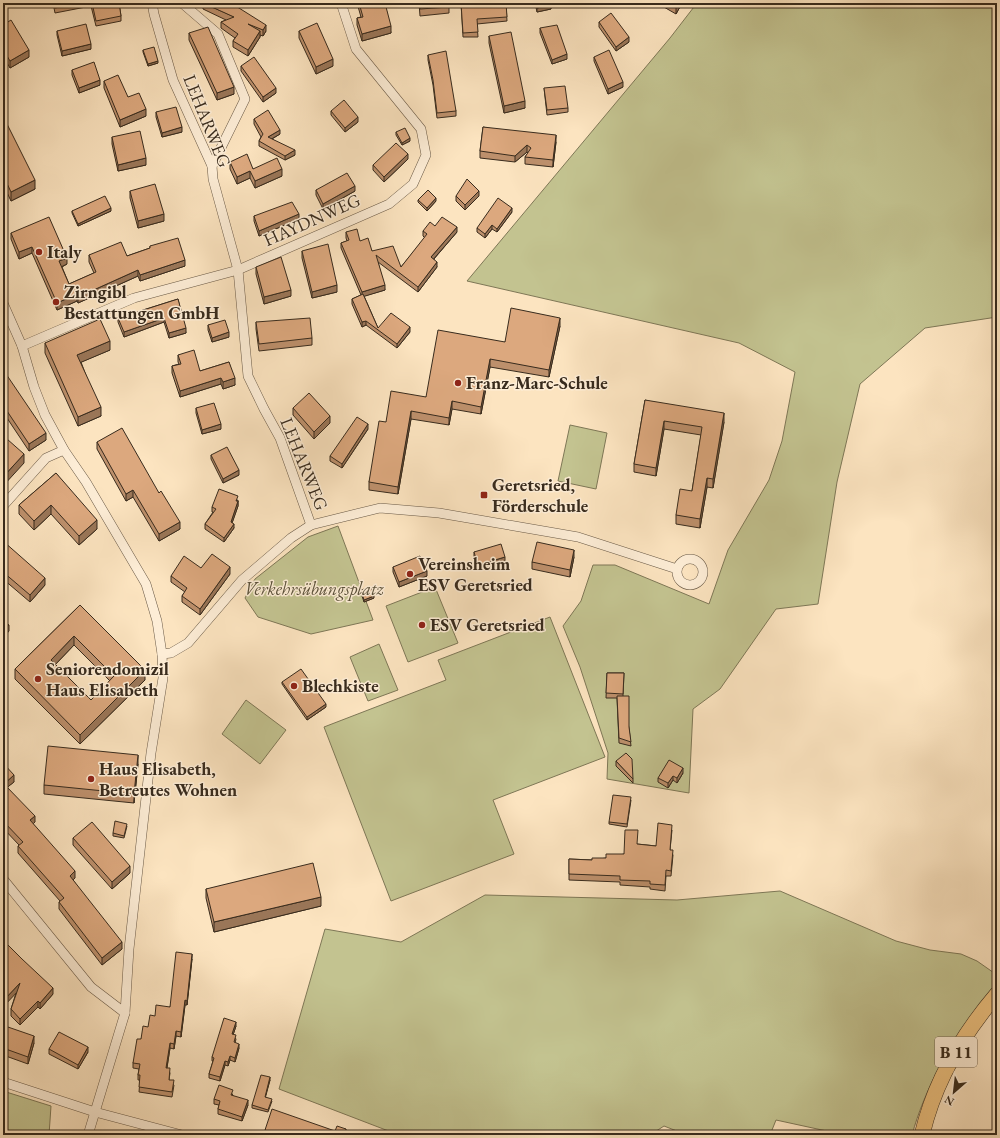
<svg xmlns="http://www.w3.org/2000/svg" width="1000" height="1138" font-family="'EB Garamond',serif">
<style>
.green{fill:#c3c390;stroke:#7e7756}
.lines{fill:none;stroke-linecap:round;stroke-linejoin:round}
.minor-casing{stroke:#695946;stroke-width:10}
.primary-casing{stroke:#382b1d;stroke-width:16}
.minor{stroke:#fdedd6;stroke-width:9}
.primary{stroke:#eec280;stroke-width:15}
.wall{fill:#bd906c;stroke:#382b1d;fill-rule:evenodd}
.shaded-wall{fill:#9a7658;stroke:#382b1d}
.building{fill:#dca87e;stroke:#382b1d;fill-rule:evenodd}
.poi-dot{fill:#8f2418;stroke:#fdedd6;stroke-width:1.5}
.labels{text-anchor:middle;stroke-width:3;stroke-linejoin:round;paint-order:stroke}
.shield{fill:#fdedd6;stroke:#736554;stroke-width:1}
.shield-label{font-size:17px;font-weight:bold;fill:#382b1d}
.street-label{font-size:18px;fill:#382b1d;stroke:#fdedd6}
.poi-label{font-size:18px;font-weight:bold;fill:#382b1d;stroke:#fdedd6;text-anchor:start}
.park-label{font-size:18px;font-style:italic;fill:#5b513a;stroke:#fdedd6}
</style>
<rect width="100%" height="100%" fill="#fce4c0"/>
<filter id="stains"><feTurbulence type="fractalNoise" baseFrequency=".005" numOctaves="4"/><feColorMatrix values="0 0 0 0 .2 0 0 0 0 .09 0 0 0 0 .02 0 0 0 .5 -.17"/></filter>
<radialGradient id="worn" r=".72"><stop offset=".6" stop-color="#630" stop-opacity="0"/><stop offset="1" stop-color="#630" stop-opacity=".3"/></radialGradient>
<g class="green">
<polygon points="697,3 997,3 997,317 925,328 860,384 837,482 818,604 776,609 720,689 693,709 689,793 607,779 608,753 580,667 563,626 581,601 593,565 615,565 709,604 728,550 769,480 782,441 795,372 739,343 467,281 670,38"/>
<polygon points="570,425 607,433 596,489 558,481"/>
<polygon points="338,526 373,620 311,634 258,617 245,598 255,579 308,537"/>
<polygon points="435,587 458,643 408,662 386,606"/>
<polygon points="550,617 605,757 493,800 514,854 391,901 324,727 446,680 438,660"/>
<polygon points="379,644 398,690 368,701 350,657"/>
<polygon points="246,700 286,730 260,764 222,734"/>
<path d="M 780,891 L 896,941 L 930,950 L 961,954 L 977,961 L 997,975 C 997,989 983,1000 975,1011 C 948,1047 924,1091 912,1135 L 845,1135 L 776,1120 L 770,1135 L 687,1135 L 664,1126 L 650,1135 L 399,1135 L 279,1089 L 325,929 L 401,942 L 485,895 L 677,900 Z"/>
<polygon points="3,1091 51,1106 49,1135 3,1135"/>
</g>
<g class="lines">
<defs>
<g id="minor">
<polyline points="152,3 154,14 173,80 212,166 213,179 238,270 248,376 264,409 280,438 311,525"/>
<polyline points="182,3 218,34 245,99 212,166"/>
<polyline points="3,303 22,346 34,387 45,415 64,450 86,482 146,584 157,621 162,654 163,678 151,753 129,949 125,1013 88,1135"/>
<polyline points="22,346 134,298 238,270 389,204 413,184 426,155 421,129 356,49 341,3"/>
<polyline points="3,506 46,458 64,450"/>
<circle cx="690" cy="572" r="13"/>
<polyline points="162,654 171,653 188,643 242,580 291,538 311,525 380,508 439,513 578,537 677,569"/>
<polyline points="3,879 91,987 125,1013"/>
<polyline points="3,1082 95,1112 182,1135"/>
</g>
<path id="primary" d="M 922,1135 C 934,1083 963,1034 997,994"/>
</defs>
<use href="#minor" class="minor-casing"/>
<use href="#primary" class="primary-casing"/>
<use href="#minor" class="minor"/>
<use href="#primary" class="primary"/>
</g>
<g class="wall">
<polygon points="53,3 119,3 121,16 121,21 96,26 91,6 55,13"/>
<polygon points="203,3 266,31 263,36 260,35 260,37 248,56 233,47 233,41 235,38 221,28 221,22 226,20 203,9"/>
<polygon points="357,3 385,3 391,33 362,41 357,25 357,18 361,17"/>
<polygon points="419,3 449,3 449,13 420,16"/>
<polygon points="461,3 508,3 506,4 507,21 477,24 478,37 463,37"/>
<polygon points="535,3 550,3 551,9 537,12"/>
<polygon points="657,3 682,3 676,14"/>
<polygon points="599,22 629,42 616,51 599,27"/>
<polygon points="3,25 29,57 10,68 3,56"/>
<polygon points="540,28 567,59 552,64 540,33"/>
<polygon points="57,31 91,49 62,56 57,35"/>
<polygon points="299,31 333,66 316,74 299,38"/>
<polygon points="189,33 234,94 217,100 189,40"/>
<polygon points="489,36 525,108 504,113 489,43"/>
<polygon points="143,50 158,63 148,66 143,52"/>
<polygon points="428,55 456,111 456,116 437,118 433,85 428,60"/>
<polygon points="594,57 623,87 608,94 594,61"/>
<polygon points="241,66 276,93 263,102 241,71"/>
<polygon points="72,70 100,85 79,93 72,75"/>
<polygon points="104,81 128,97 146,116 120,127 104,88"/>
<polygon points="544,88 568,108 568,112 547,115"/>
<polygon points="331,111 358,122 345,132 331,115"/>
<polygon points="156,112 182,132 162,137 156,117"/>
<polygon points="3,116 35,189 11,201 3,184"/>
<polygon points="254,119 280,134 272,139 295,155 285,160 259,146 259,141 261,137 254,124"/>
<polygon points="483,127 556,142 553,167 525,164 525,157 528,153 527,152 515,162 480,158 480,151"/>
<polygon points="396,132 410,141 402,145 396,135"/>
<polygon points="112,137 146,165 118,171 112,144"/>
<polygon points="408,159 384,182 373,170 373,165"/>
<polygon points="230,162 253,169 282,176 255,188 250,178 237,184 230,169"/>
<polygon points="316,190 355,191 323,209 316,195"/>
<polygon points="130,191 164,221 138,228 130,198"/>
<polygon points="456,196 479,196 465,210 456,201"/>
<polygon points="418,200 436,201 427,211 418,202"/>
<polygon points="72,211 111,211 78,226 72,213"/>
<polygon points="512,212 497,232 492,229 485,238 477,232 477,228"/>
<polygon points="254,216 299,219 259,236 254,221"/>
<polygon points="435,226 457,232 434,259 437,267 418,292 378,262 385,290 364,296 378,328 410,332 397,348 366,325 362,327 352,304 352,299 361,295 341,248 341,243 347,241 346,238 346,232 360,241 372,251 401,267 425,238 423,236 423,231"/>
<polygon points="11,233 67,264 62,267 69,284 94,273 89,262 89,255 127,256 150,248 150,246 185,266 140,281 138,276 78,303 77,301 57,310 32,253 19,259 11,239"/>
<polygon points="302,251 337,292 312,298 302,258"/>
<polygon points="256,267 291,296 264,304 256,274"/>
<polygon points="178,299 186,333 169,338 164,322 124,337 118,322 118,318"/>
<polygon points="256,322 312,338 312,345 259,351 256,329"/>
<polygon points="208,325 229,337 212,342 208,330"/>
<polygon points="560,326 549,377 490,367 481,414 452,409 449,425 411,419 398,494 369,490 369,482 386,422 426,397 505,342"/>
<polygon points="45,343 110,350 81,362 101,416 78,426 45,353"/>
<polygon points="178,355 200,371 229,362 235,385 223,389 221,384 180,397 172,373 172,366 179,364 178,362"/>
<polygon points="3,371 46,440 29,451 3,412"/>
<polygon points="645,400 724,422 713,488 707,487 700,528 676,524 676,515 692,491 701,435 664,429 656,476 634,472 634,464"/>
<polygon points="196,408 221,429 202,434 196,413"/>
<polygon points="293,408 330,423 314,439 293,415"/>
<polygon points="368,429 342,468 330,461 330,456"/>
<polygon points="97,442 159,493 180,529 159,541 133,497 126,501 97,449"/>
<polygon points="211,455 239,475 223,483 211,459"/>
<polygon points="56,473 97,529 79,545 51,514 34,530 19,514 19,505"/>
<polygon points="238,500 238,506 232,523 234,528 224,542 205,529 205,524 213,512 212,512 212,507"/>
<polygon points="3,541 45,585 30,602 3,579"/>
<polygon points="474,552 505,562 478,570 474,557"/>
<polygon points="574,557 570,577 532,569 532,562"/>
<polygon points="393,567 427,576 399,587 393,572"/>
<polygon points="230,574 200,615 182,602 182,596 185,592 171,582 171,576"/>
<polygon points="361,590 374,598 364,602 361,593"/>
<path d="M 80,605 L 145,680 L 80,744 L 15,679 L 15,669 ZM 74,645 L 110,681 L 91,700 L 55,665 Z"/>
<polygon points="607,673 624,673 623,696 629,728 631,746 619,743 617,698 606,698"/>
<polygon points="282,682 326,707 307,720 282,684"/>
<polygon points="616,761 633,779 633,783 616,766"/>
<polygon points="3,763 14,782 7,787 35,822 33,824 75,878 73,880 122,949 102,965 59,909 59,902 60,901 18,853 18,846 19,845 3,828"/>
<polygon points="138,764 134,803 44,794 44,785"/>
<polygon points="683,773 677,783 673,780 668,788 658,782 658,778"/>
<polygon points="631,800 627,827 609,824 609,822"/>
<polygon points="127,826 124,838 113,836 113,833"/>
<polygon points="672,830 670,850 673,855 671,876 666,876 665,891 650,889 650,887 620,885 620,882 569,880 569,859 592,860 606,858 624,854 637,844 656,846"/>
<polygon points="73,838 130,873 112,889 73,845"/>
<polygon points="206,889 321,906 214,932 206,898"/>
<polygon points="3,940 53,994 40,1009 38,1007 20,1025 11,1016 11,1009 16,993"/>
<polygon points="192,959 187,1005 185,1005 181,1037 176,1036 174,1049 170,1048 167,1068 170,1073 169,1080 174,1085 172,1097 139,1092 140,1080 138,1080 138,1075 139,1069 133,1068 133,1063 141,1039 155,1016 170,1007"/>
<polygon points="236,1026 233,1035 236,1039 235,1043 239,1048 235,1062 230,1060 228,1066 225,1065 220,1081 209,1078 209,1074 213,1061 212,1061 212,1057"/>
<polygon points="3,1031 34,1043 28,1064 3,1055"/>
<polygon points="49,1049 88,1052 78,1069 49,1054"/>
<polygon points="270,1080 265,1097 272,1101 268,1112 252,1108 252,1105"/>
<polygon points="233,1094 232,1095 248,1105 242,1121 218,1114 218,1109 219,1105 214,1104 214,1099"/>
<polygon points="346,1129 346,1135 265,1135 265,1130 335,1131"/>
</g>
<g class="shaded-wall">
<polygon points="678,3 682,3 676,14 676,7"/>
<polygon points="551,5 551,9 537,12 537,8"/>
<polygon points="266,25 266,31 263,36 263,30"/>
<polygon points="391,26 391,33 362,41 362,34"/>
<polygon points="260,31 260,37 248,56 248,50"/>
<polygon points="629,37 629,42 616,51 616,47"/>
<polygon points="91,44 91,49 62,56 62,51"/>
<polygon points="29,50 29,57 10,68 10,61"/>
<polygon points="567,54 567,59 552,64 552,60"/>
<polygon points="333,59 333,66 316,74 316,67"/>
<polygon points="158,61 158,63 148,66 148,64"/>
<polygon points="100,80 100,85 79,93 79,88"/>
<polygon points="623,82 623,87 608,94 608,89"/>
<polygon points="234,87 234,94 217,100 217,93"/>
<polygon points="276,88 276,93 263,102 263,97"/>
<polygon points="525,101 525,108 504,113 504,106"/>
<polygon points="146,109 146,116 120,127 120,120"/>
<polygon points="358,117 358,122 345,132 345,128"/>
<polygon points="182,127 182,132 162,137 162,133"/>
<polygon points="280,130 280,134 268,141 268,137"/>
<polygon points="556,135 556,142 553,167 553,160"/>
<polygon points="410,138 410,141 402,145 402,143"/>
<polygon points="527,145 527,152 515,162 515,156"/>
<polygon points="295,150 295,155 285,160 285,156"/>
<polygon points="408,154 408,159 384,182 384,177"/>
<polygon points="146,158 146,165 118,171 118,165"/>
<polygon points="282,169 282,176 255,188 255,181"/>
<polygon points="250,171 250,178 237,184 237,177"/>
<polygon points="35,180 35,189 11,201 11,192"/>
<polygon points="355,186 355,191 323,209 323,204"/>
<polygon points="479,191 479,196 465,210 465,205"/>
<polygon points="436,198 436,201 427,211 427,208"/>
<polygon points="111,208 111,211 78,226 78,224"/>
<polygon points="512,208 512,212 497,232 497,229"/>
<polygon points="164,214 164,221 138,228 138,221"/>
<polygon points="299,214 299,219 259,236 259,231"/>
<polygon points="492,225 492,229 485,238 485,234"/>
<polygon points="457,227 457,232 431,262 431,257"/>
<polygon points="32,247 32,253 19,259 19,252"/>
<polygon points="67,258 67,264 59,268 59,261"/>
<polygon points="185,260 185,266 140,281 140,275"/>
<polygon points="437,262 437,267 418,292 418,287"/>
<polygon points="138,270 138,276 78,303 78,297"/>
<polygon points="337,285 337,292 312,298 312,292"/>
<polygon points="385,285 385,290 362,297 362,292"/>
<polygon points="291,290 291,296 264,304 264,297"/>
<polygon points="77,294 77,301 57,310 57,303"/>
<polygon points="164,318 164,322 124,337 124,332"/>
<polygon points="560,318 560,326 549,377 549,370"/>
<polygon points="366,321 366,325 362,327 362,322"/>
<polygon points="410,327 410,332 397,348 397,344"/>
<polygon points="186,328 186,333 169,338 169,333"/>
<polygon points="229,332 229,337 212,342 212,338"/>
<polygon points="110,341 110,350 77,364 77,355"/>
<polygon points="490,359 490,367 481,414 481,407"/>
<polygon points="221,378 221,384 180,397 180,391"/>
<polygon points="235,378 235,385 223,389 223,382"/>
<polygon points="452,401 452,409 449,425 449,418"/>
<polygon points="101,407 101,416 78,426 78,417"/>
<polygon points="411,411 411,419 398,494 398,487"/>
<polygon points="724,413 724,422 713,488 713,479"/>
<polygon points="330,416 330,423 314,439 314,432"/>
<polygon points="664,421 664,429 656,476 656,468"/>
<polygon points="221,424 221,429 202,434 202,430"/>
<polygon points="368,424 368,429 342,468 342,464"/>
<polygon points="46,433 46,440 29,451 29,444"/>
<polygon points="24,454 24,463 3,486 3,477"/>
<polygon points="239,470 239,475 223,483 223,479"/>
<polygon points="707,478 707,487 700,528 700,519"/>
<polygon points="133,490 133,497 126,501 126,494"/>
<polygon points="238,501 238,506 231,526 231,522"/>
<polygon points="51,505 51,514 34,530 34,521"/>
<polygon points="97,520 97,529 79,545 79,536"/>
<polygon points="180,522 180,529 159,541 159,534"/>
<polygon points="234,524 234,528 224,542 224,538"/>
<polygon points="574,550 574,557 570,577 570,570"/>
<polygon points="505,557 505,562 478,570 478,565"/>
<polygon points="230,567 230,574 200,615 200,609"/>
<polygon points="427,571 427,576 399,587 399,582"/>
<polygon points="45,578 45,585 30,602 30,595"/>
<polygon points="374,596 374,598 364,602 364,600"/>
<polygon points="9,625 9,631 3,638 3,631"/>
<polygon points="74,636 74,645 51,669 51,660"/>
<polygon points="145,670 145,680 80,744 80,735"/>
<polygon points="326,704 326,707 307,720 307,717"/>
<polygon points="138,755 138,764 134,803 134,794"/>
<polygon points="683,768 683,773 677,783 677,778"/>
<polygon points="14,775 14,782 4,790 4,784"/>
<polygon points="673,776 673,780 668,788 668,783"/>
<polygon points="35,816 35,822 30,827 30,820"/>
<polygon points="130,866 130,873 112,889 112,882"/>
<polygon points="75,871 75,878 70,883 70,876"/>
<polygon points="321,897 321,906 214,932 214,922"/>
<polygon points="122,942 122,949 102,965 102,958"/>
<polygon points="192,954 192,959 187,1005 187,1001"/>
<polygon points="20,983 20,989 3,1007 3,1001"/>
<polygon points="53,988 53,994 40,1009 40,1003"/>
<polygon points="185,1000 185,1005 181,1037 181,1032"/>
<polygon points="38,1001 38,1007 20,1025 20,1019"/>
<polygon points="236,1022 236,1026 232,1038 232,1034"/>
<polygon points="176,1031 176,1036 174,1049 174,1044"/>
<polygon points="34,1036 34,1043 28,1064 28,1057"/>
<polygon points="170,1043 170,1048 166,1073 166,1068"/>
<polygon points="239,1044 239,1048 235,1062 235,1058"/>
<polygon points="88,1047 88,1052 78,1069 78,1065"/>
<polygon points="230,1056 230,1060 228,1066 228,1062"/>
<polygon points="225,1061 225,1065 220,1081 220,1077"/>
<polygon points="270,1077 270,1080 265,1099 265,1097"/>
<polygon points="248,1100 248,1105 242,1121 242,1117"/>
</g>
<g class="building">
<polygon points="54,3 80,3 55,8"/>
<polygon points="92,3 119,3 121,16 96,21"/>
<polygon points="203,3 231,3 266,25 263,30 248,24 260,31 248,50 233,41 238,34 221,22 234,17"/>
<polygon points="359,3 385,3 391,26 362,34 357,18 363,17"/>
<polygon points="420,3 449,3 449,7 420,9"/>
<polygon points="461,3 506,3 507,17 477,19 478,32 463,33"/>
<polygon points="536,3 550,3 551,5 537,8"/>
<polygon points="669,3 678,3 676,7"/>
<polygon points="611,13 629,37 616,47 599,22"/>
<polygon points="11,20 29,50 10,61 3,49 3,25"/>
<polygon points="317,23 333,59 316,67 299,31"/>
<polygon points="86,24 91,44 62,51 57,31"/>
<polygon points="557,25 567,54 552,60 540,28"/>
<polygon points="208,27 234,87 217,93 189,33"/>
<polygon points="511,32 525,101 504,106 489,36"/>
<polygon points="154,47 158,61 148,64 143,50"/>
<polygon points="609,50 623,82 608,89 594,57"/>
<polygon points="446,51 456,111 437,113 433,80 428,55"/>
<polygon points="254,57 276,88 263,97 241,66"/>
<polygon points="94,62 100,80 79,88 72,70"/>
<polygon points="118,75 128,97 139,93 146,109 120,120 104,81"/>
<polygon points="565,86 568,108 547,110 544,88"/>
<polygon points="344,100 358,117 345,128 331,111"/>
<polygon points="176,107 182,127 162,133 156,112"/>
<polygon points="268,110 280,130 268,137 295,150 285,156 259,141 263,134 254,119"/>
<polygon points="3,116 35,180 11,192 3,175"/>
<polygon points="483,127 556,135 553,160 525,157 531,148 527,145 515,156 480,151"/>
<polygon points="405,128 410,138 402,143 396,132"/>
<polygon points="140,131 146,158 118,165 112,137"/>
<polygon points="396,143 408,154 384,177 373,165"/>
<polygon points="247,154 253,169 277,158 282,169 255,181 250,171 237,177 230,162"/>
<polygon points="347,173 355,186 323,204 316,190"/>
<polygon points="467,179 479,191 465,205 456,196"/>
<polygon points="155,184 164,214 138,221 130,191"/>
<polygon points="428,190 436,198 427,208 418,200"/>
<polygon points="105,196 111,208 78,224 72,211"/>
<polygon points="498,198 512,208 497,229 492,225 485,234 477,228"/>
<polygon points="292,202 299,214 259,231 254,216"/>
<polygon points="49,217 67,258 59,261 69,284 96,272 89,255 121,242 127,256 150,248 150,246 178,238 185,260 140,275 138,270 78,297 77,294 57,303 32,247 19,252 11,233"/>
<polygon points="442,217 457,227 431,257 437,262 418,287 376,255 385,285 362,292 341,243 349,240 346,232 357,229 360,241 368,238 372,251 393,246 401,267 427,234 423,231 430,222 435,226"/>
<polygon points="328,244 337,285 312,292 302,251"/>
<polygon points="281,257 291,290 264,297 256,267"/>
<polygon points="363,294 378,328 391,313 410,327 397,344 366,321 362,322 352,299"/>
<polygon points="178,299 186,328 169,333 164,318 124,332 118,318"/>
<polygon points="511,308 560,318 549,370 490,359 481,407 452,401 449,418 411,411 398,487 369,482 379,421 386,422 391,391 426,397 438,330 505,342"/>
<polygon points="310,318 312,338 259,344 256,322"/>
<polygon points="100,319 110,341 77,355 101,407 78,417 45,343"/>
<polygon points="225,320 229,332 212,338 208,325"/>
<polygon points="194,350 200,371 229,362 235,378 223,382 221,378 180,391 172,366 181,364 178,355"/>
<polygon points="3,371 4,371 46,433 29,444 3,405"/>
<polygon points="309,393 330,416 314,432 293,408"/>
<polygon points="645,400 724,413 713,479 707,478 700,519 676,515 680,489 692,491 702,427 664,421 656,468 634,464"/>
<polygon points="214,403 221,424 202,430 196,408"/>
<polygon points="357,417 368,424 342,464 330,456"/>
<polygon points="122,428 159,493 161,491 180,522 159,534 133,490 126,494 97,442"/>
<polygon points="7,439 24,454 3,477 3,443"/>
<polygon points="227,447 239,470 223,479 211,455"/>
<polygon points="56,473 97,520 79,536 51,505 34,521 19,505"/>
<polygon points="219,489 238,496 236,501 238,501 231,522 234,524 224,538 205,524 216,509 212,507"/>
<polygon points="3,541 45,578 30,595 3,572"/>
<polygon points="537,542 574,550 570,570 532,562"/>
<polygon points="501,544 505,557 478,565 474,552"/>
<polygon points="212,554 230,567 200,609 182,596 187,588 171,576 184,556 201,568"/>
<polygon points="420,556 427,571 399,582 393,567"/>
<polygon points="371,587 374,596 364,600 361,590"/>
<path d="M 80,605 L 145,670 L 80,735 L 15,669 ZM 74,636 L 114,676 L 91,700 L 51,660 Z"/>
<polygon points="3,619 9,625 3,631"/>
<polygon points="301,669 326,704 307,717 282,682"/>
<polygon points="607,673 624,673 623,694 606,693"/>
<polygon points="617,696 629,696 629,727 631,742 619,738"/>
<polygon points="48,746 138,755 134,794 44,785"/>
<polygon points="626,753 632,759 633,779 616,761"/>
<polygon points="669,760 683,768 677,778 673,776 668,783 658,778"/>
<polygon points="3,763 14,775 4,784 35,816 30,820 75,871 70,876 122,942 102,958 59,902 64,898 18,846 23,842 3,821"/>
<polygon points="613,795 631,797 627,824 609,822"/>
<polygon points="115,821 127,824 124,836 113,833"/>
<polygon points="92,822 130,866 112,882 73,838"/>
<polygon points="658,823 672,825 670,850 673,850 671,871 666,870 665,885 650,884 650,881 620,880 620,876 569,874 569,859 592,860 592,858 606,858 606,854 624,854 625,830 638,830 637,844 656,846"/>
<polygon points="313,863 321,897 214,922 206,889"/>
<polygon points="3,940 22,959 53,988 40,1003 38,1001 20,1019 11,1009 20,983 3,1001"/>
<polygon points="176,952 192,954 187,1001 185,1000 181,1032 176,1031 174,1044 170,1043 166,1068 170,1068 169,1080 174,1080 172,1092 139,1087 140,1075 138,1075 140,1064 133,1063 137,1039 141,1039 143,1026 148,1027 150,1015 155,1016 156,1005 170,1007"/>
<polygon points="224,1018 236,1022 232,1034 236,1035 234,1042 239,1044 235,1058 230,1056 228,1062 225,1061 220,1077 209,1074 214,1058 212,1057"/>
<polygon points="5,1026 34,1036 28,1057 3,1048 3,1031"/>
<polygon points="59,1032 88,1047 78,1065 49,1049"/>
<polygon points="261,1075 270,1077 265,1097 272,1099 268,1110 252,1105"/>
<polygon points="219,1085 233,1090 231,1095 248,1100 242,1117 218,1109 220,1101 214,1099"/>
<polygon points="272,1109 335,1131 337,1126 346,1129 344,1135 279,1135 265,1130"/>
</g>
<g class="poi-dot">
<circle cx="39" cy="252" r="4"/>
<circle cx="56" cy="302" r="4"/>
<circle cx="458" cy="383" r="4"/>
<rect x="480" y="491" width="8" height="8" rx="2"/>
<circle cx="410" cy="574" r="4"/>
<circle cx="422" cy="625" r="4"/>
<circle cx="38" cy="679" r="4"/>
<circle cx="294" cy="686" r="4"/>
<circle cx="91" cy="779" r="4"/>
</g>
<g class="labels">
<rect class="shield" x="935" y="1037" width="42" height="30" rx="3"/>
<g class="shield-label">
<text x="956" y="1058">B 11</text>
</g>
<g class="street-label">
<text transform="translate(207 121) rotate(68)" y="6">LEHARWEG</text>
<text transform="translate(312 220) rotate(-24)" y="6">HAYDNWEG</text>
<text transform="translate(304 464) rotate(68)" y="6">LEHARWEG</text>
</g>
<g class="poi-label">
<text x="47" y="258">Italy</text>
<text x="64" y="298">Zirngibl<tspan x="64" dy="21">Bestattungen GmbH</tspan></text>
<text x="466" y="389">Franz-Marc-Schule</text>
<text x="492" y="491">Geretsried,<tspan x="492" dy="21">Förderschule</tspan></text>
<text x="418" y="570">Vereinsheim<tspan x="418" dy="21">ESV Geretsried</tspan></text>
<text x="430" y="631">ESV Geretsried</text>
<text x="46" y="675">Seniorendomizil<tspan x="46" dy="21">Haus Elisabeth</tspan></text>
<text x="302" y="692">Blechkiste</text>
<text x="99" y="775">Haus Elisabeth,<tspan x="99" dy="21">Betreutes Wohnen</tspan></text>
</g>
<g class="park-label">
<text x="314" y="595">Verkehrsübungsplatz</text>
</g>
</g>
<rect width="1000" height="1138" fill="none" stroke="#fce4c0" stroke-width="16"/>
<rect x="4" y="4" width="992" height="1130" fill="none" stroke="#382b1d" stroke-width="2"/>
<rect x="8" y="8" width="984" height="1122" fill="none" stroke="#382b1d"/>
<g transform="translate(954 1092) rotate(208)" stroke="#fdedd6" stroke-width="3" paint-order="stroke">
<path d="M0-3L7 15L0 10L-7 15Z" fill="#382b1d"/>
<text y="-6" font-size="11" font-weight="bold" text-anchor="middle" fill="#382b1d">N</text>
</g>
<rect width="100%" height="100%" filter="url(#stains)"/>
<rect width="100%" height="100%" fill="url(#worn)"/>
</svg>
